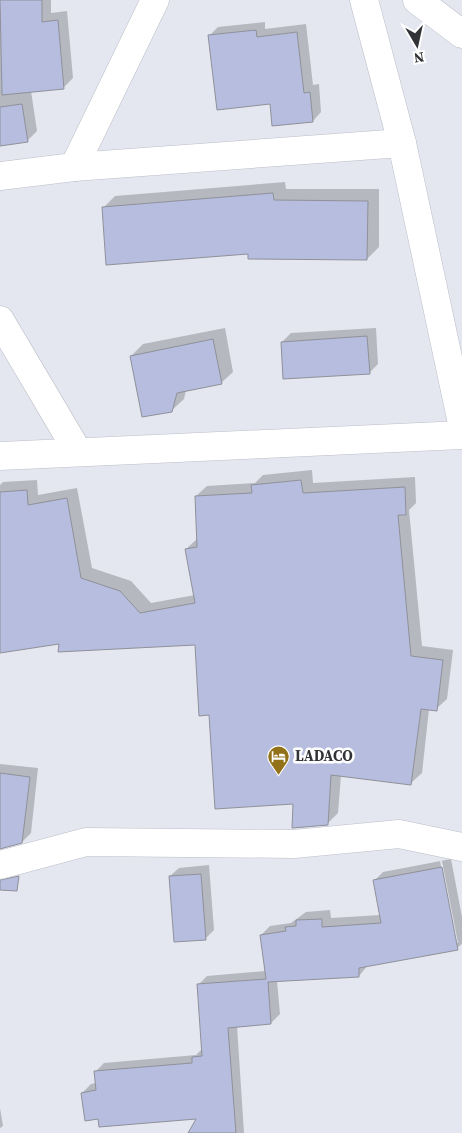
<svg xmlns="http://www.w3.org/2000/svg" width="462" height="1133" font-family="'Source Serif 4',serif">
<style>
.shadow{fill:#0003;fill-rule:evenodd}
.building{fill:#b6bdde;stroke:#8f919a}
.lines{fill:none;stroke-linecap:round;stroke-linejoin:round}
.minor-casing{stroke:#bcbec8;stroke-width:29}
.minor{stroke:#fff;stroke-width:28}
.labels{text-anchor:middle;stroke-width:5;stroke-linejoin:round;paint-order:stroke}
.poi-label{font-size:15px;font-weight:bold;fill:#323337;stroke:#fff;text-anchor:start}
</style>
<rect width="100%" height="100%" fill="#e4e6f0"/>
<g class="shadow">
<polygon points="0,0 51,0 51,13 67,11 73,78 63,88 31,91 37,131 27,141 0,134"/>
<polygon points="265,22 265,29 306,24 313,85 319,84 321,112 313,121 271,102 210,35 218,27"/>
<polygon points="285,182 286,189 379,189 379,247 367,259 249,253 103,208 115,196"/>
<polygon points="225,328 233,372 221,383 186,390 184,399 172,410 131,356 143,344"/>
<polygon points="376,328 378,364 369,373 282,342 291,333"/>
<polygon points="312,470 313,483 415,477 416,503 409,510 422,646 453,650 447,699 436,709 429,709 422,773 411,783 341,775 338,813 327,824 294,802 210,714 197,644 60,643 0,652 0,485 3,482 37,480 38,495 77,488 92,568 131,581 151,603 195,595 186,549 197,539 196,496 207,486 255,483 263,475"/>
<polygon points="0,764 38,768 31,833 22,842 0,841"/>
<path d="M 451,859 L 462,917 L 462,944 L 457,948 L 368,965 L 359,976 L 277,981 L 280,1014 L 271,1023 L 237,1026 L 244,1133 L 190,1133 L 199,1117 L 99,1118 L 82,1093 L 91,1084 L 96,1083 L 95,1072 L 104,1063 L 196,1055 L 202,1049 L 198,985 L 207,976 L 266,971 L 261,935 L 270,926 L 291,923 L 306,912 L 330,910 L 331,918 L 380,915 L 374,881 L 383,872 ZM 440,861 L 442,861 L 458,943 L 455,943 Z"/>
<polygon points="209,865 214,930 205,939 170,876 179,868"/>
<polygon points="0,1108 3,1126 0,1128"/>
</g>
<g class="building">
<polygon points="0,0 42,0 42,22 58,20 64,89 2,95"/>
<polygon points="256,30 257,37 297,32 304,93 310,92 313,122 272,126 270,104 217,110 208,35"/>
<polygon points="22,104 28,142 0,146 0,107"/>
<polygon points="273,193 274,200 368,201 367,260 248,259 248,254 106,265 102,207"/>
<polygon points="367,336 370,374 283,379 281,342"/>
<polygon points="213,339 222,384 177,393 172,412 142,417 130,356"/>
<polygon points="301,480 303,493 405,487 406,515 398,515 411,656 443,660 437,711 421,709 411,785 331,775 328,825 292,828 293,804 215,809 209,715 199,716 195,645 58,652 59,644 0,653 0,492 27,490 28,505 67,498 81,578 120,591 140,613 195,603 185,549 197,547 195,496 252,493 251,485"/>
<polygon points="0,773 30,777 22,843 0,849"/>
<polygon points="442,867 458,950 359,968 359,977 268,982 271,1024 228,1028 236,1133 188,1133 196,1119 99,1127 98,1119 85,1121 81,1093 96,1090 94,1071 192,1063 192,1057 202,1056 197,984 266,979 260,935 286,931 285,927 296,926 296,920 322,919 322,927 381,923 373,880"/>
<polygon points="201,874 206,940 174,942 169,876"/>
<polygon points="19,876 17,891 0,890 0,880"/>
</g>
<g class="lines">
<defs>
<g id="minor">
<polyline points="364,0 402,143 462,423"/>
<polyline points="417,0 462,34"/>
<polyline points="74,167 155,0"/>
<polyline points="0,176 74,167 402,143"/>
<polyline points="0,320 78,452"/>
<polyline points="0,456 462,435"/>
<polyline points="0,865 86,842 294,844 399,834 462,847"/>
</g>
</defs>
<use href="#minor" class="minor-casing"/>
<use href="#minor" class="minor"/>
</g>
<defs>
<symbol id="hotel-pin" viewBox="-11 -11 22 30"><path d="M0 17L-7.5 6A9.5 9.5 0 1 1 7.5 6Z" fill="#937119" stroke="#fff"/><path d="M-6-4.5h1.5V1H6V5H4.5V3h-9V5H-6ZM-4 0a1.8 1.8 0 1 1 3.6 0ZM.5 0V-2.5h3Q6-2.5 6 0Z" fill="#fff"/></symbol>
</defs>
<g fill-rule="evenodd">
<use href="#hotel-pin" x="266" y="744" width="25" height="34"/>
</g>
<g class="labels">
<g class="poi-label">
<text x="295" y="761">LADACO</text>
</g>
</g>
<g transform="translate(417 45) rotate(171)" stroke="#ffffff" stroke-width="4" paint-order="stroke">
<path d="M0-4L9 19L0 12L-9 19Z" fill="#323337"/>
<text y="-8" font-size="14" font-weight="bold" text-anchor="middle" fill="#323337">N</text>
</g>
</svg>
